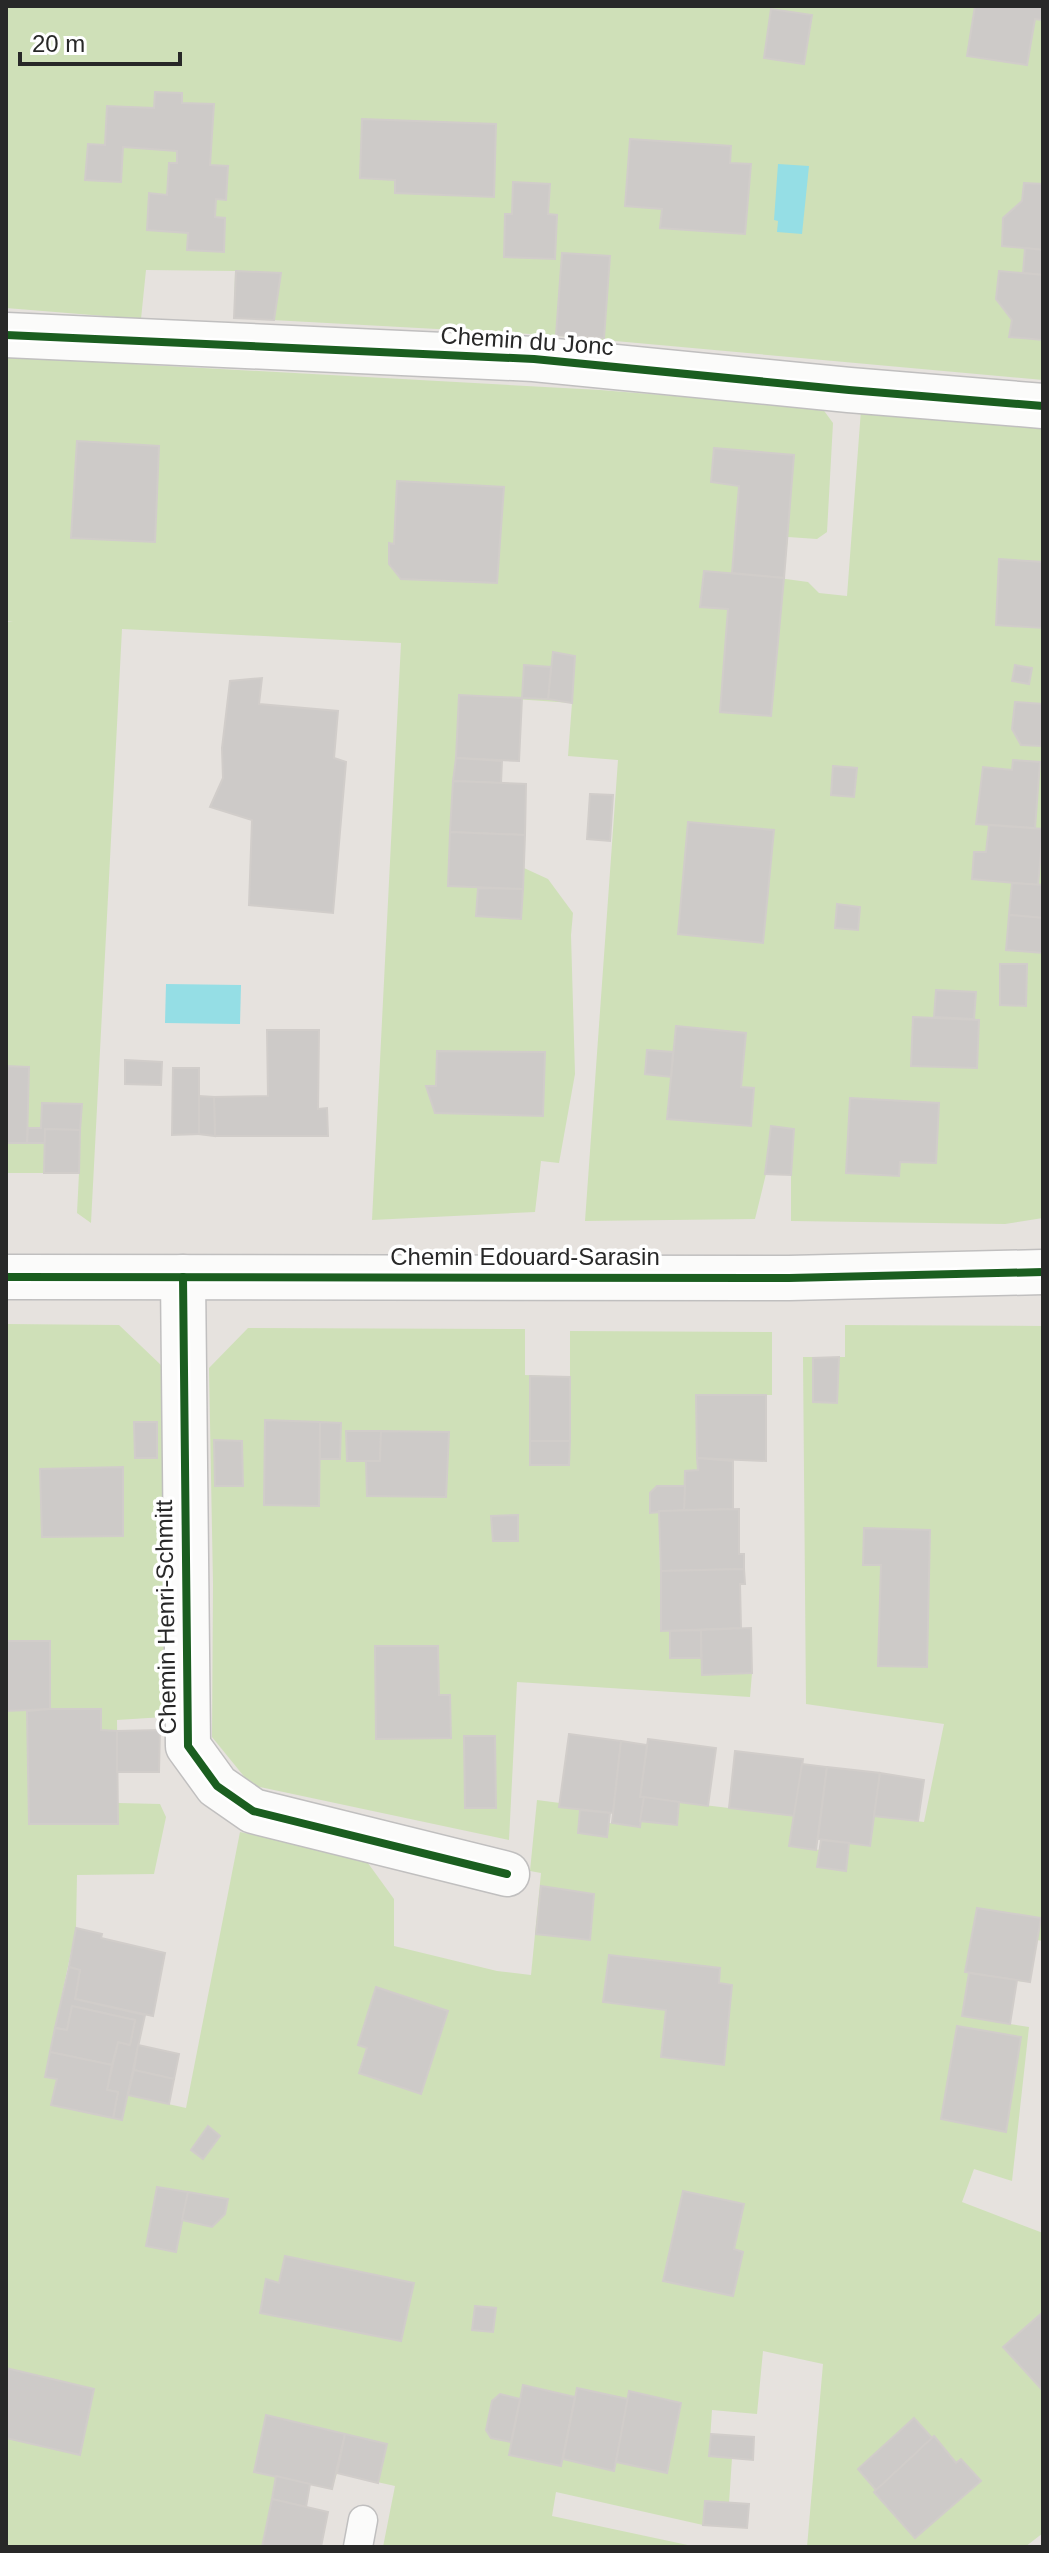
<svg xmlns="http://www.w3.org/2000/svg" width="1049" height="2553" font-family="Arial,sans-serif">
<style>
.green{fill:#cfe0b8}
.water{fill:#95dee5}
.building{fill:#cdcac8;stroke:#d1cdca;stroke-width:2}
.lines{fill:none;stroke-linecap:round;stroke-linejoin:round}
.lane-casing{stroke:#c0bfbf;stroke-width:31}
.street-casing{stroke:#c0bfbf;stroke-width:47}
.secondary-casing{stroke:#c0bfbf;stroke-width:47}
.lane{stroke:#fbfbfa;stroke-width:28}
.street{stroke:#fbfbfa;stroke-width:44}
.secondary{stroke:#fbfbfa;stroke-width:44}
.cycleway-casing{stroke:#fff;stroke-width:13}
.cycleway{stroke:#1b5e20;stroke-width:8}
.labels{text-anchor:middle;stroke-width:7;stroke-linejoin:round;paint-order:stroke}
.street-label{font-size:24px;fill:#282828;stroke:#fff}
</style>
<rect width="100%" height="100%" fill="#e6e2de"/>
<g class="green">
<polygon points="6,6 1043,6 1043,380 549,335 234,318 235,271 146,270 141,319 6,308"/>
<polygon points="6,357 600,390 822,408 833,423 827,532 817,539 788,537 784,578 771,577 808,582 819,593 847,596 861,410 1043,427 1043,1218 1005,1224 791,1221 791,1175 766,1174 755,1219 585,1221 618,760 568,756 572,703 460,695 450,831 525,835 524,868 548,879 573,913 571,935 575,1074 559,1163 541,1161 535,1212 372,1220 401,643 122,629 91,1223 77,1213 79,1173 6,1173 6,622 13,622 6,621"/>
<polygon points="6,1324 119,1325 162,1366 164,1717 117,1720 118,1803 160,1804 166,1817 154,1874 77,1875 76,1928 45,2076 57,2079 51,2105 122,2120 128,2095 186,2108 240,1832 365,1859 394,1899 394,1946 497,1971 531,1975 541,1873 530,1871 537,1800 560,1803 560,1807 610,1813 609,1823 639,1827 640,1821 677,1825 679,1802 794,1816 790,1846 820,1850 817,1867 845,1871 849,1843 870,1845 874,1816 924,1822 944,1724 806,1704 803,1357 845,1357 845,1325 1043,1326 1043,1941 1037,1940 1030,1982 1017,1981 1010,2024 1029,2027 1012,2181 974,2169 962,2202 1043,2233 1043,2533 1025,2547 807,2547 823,2364 763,2351 757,2414 712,2410 709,2456 732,2458 729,2503 705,2502 703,2525 556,2492 552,2516 697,2547 383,2547 395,2486 337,2473 332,2489 276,2477 262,2547 6,2547"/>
<polygon points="248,1328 525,1329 525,1375 570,1377 570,1331 772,1332 772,1395 696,1395 698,1470 685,1471 684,1510 659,1512 661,1630 670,1631 670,1658 701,1658 702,1675 752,1673 750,1697 517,1682 509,1840 251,1785 212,1737 213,1584 209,1368"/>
</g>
<g class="water">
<polygon points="778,164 809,166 802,234 777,232 778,221 774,220"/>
<polygon points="166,984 241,985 240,1024 165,1023"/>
</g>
<g class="building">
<polygon points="975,6 1043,6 1043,20 1035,19 1027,65 967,56"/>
<polygon points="771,9 812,15 804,64 764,58"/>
<polygon points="155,92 182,93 182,103 214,104 210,165 228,166 226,200 216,199 215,217 225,218 224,252 187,250 188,233 147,230 149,193 167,195 169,163 177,163 177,151 123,147 121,182 85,180 88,144 105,145 107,106 154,108"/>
<polygon points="362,119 496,124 494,197 395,193 395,180 360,178"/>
<polygon points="630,139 731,146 730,163 751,164 745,234 660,228 662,209 625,206"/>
<polygon points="513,182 550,184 548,214 557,215 555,259 504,257 505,214 512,214"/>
<polygon points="1024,183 1043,184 1043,250 1002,246 1003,218 1022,201"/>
<polygon points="1025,248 1043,250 1043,275 1023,273"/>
<polygon points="562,253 610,256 604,338 556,335"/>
<polygon points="236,271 281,273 274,320 234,318"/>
<polygon points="999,271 1043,275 1043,340 1009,337 1012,320 996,299"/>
<polygon points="77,441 159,446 155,542 71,538"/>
<polygon points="714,448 794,455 784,578 732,573 739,486 711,482"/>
<polygon points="397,481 504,487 497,583 401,579 389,564 389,543 394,544"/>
<polygon points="999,559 1043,562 1043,628 996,625"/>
<polygon points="704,571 784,578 771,716 720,712 728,609 700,607"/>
<polygon points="553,652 575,656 572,703 548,699"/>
<polygon points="524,665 551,667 548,699 522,698"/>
<polygon points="1015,665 1032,668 1029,684 1012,681"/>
<polygon points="262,678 259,704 338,711 334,758 346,762 333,913 249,905 252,820 210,807 223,778 222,748 230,681"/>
<polygon points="459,695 522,698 519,761 456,758"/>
<polygon points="1015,702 1043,704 1041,746 1021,745 1012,729"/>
<polygon points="456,758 502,761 501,783 453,781"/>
<polygon points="1013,760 1040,762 1035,828 976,824 983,767 1012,770"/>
<polygon points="833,766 857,768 854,797 831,795"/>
<polygon points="453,781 526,784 525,835 450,832"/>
<polygon points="590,794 613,795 610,841 587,839"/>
<polygon points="688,822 774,830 763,943 678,934"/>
<polygon points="989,825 1043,829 1038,885 972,879 974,852 986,852"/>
<polygon points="450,832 525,835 523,889 448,886"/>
<polygon points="1012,883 1043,885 1043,918 1009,915"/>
<polygon points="478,888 523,889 521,919 476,916"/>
<polygon points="837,904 860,907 858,930 835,928"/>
<polygon points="1009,915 1043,918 1043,953 1006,950"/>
<polygon points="1000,964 1027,964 1026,1006 1000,1005"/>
<polygon points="936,990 976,992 974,1019 934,1017"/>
<polygon points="913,1017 979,1020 977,1068 911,1066"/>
<polygon points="676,1026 746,1033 741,1087 754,1088 751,1126 667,1119"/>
<polygon points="267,1030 319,1030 318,1109 327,1108 328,1136 215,1136 214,1097 268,1096"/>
<polygon points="647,1050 673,1052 671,1077 645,1074"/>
<polygon points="437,1051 545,1052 543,1116 435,1113 426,1086 436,1086"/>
<polygon points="125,1060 162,1062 161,1085 125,1084"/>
<polygon points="6,1066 29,1067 27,1143 6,1143"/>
<polygon points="173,1068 199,1068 199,1134 172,1135"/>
<polygon points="199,1096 214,1097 215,1136 199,1134"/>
<polygon points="850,1098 939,1103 936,1163 900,1162 899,1176 846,1173"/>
<polygon points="42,1103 82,1104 80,1130 45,1129 45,1143 27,1143 28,1128 41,1128"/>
<polygon points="771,1126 794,1129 791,1175 765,1174"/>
<polygon points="45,1129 80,1130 79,1173 44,1173"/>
<polygon points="839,1357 837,1403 813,1402 813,1358"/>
<polygon points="530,1376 570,1377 570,1441 530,1441"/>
<polygon points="696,1395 766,1395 766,1461 697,1458"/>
<polygon points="265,1420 320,1422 319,1506 264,1505"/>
<polygon points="134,1422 157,1422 157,1458 135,1458"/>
<polygon points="320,1422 341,1423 340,1459 320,1459"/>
<polygon points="346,1431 381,1431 380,1461 347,1461"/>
<polygon points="381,1431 449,1432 446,1497 367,1496 366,1461 380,1461"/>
<polygon points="214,1440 242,1441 243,1486 215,1486"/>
<polygon points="530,1441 570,1441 569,1465 530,1465"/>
<polygon points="697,1458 733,1461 733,1509 684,1510 685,1471 698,1470"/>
<polygon points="123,1467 123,1536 42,1537 40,1469"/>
<polygon points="657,1486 685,1486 684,1510 650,1513 650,1493"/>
<polygon points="739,1509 739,1554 744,1554 744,1569 661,1571 659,1511"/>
<polygon points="518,1515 518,1541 493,1541 491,1516"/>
<polygon points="864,1528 930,1530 927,1667 878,1666 881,1565 863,1565"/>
<polygon points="744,1569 745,1584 740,1584 741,1628 661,1631 661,1571"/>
<polygon points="751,1628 752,1673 702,1675 701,1630"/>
<polygon points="701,1630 701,1658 670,1658 670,1631"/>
<polygon points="6,1641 50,1641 50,1709 6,1711"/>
<polygon points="375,1646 438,1646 439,1695 450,1695 451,1738 376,1739"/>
<polygon points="50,1709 101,1709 101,1730 117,1731 118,1824 29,1824 27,1711"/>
<polygon points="160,1730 159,1772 117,1772 117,1731"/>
<polygon points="569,1734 621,1741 613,1813 559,1807"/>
<polygon points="464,1736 495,1736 496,1808 465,1808"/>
<polygon points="648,1739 716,1748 708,1806 640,1797"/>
<polygon points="621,1741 647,1745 640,1797 644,1797 640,1827 612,1823"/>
<polygon points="735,1751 803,1759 795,1816 729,1808"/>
<polygon points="802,1764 827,1767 816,1850 789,1846"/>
<polygon points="827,1767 880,1773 870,1846 818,1839"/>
<polygon points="880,1773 924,1780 918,1821 874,1816"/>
<polygon points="644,1797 679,1802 677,1825 640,1821"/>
<polygon points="580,1810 610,1813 607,1837 578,1833"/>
<polygon points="821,1840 849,1843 846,1871 817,1867"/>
<polygon points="541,1886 594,1894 590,1940 536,1934"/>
<polygon points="977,1908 1041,1918 1030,1982 965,1972"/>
<polygon points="76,1928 102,1934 101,1938 165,1953 153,2016 75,1999 80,1970 69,1967"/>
<polygon points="609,1955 720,1968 719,1983 732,1985 724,2065 661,2057 666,2010 603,2002"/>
<polygon points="69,1967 80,1970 75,1999 145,2015 122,2120 113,2118 118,2092 107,2090 118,2042 130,2045 135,2020 72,2006 67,2030 55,2028"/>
<polygon points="969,1973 1017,1980 1010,2024 962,2016"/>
<polygon points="376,1987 448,2011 421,2094 359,2073 367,2048 358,2045"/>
<polygon points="72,2006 135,2020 130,2045 118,2042 112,2065 50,2052 55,2028 67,2030"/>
<polygon points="957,2026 1021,2037 1006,2132 941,2119"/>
<polygon points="138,2045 179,2054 174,2079 134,2070"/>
<polygon points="50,2052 112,2065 107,2090 118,2092 113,2118 51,2105 57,2079 45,2077"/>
<polygon points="134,2070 174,2079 169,2104 128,2095"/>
<polygon points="208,2126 220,2136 203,2159 191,2150"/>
<polygon points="157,2187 188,2192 176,2252 146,2246"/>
<polygon points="683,2191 744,2204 734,2249 743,2252 733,2296 663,2281"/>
<polygon points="188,2192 228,2199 225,2214 212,2227 182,2220"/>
<polygon points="285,2256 414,2283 401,2341 260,2313 266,2279 279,2283"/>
<polygon points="475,2306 496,2308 493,2332 472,2330"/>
<polygon points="1043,2312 1043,2391 1003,2347"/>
<polygon points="6,2368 94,2389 80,2455 6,2438"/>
<polygon points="523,2385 575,2397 561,2466 509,2455"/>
<polygon points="577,2388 628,2399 614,2471 563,2459"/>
<polygon points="629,2391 681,2403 667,2473 616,2462"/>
<polygon points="500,2394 520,2399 511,2442 491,2438 486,2430 492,2401"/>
<polygon points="266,2415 345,2434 332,2489 254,2472"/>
<polygon points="914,2418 932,2438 876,2490 858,2469"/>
<polygon points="345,2434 387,2444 378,2483 337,2473"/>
<polygon points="711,2434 754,2437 753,2460 709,2456"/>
<polygon points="934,2436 956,2463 961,2459 981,2481 915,2538 874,2492"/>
<polygon points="276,2476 310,2484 306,2507 272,2499"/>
<polygon points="272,2499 328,2512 321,2547 262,2547"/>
<polygon points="705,2501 749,2504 747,2528 703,2525"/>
</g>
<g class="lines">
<defs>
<polyline id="lane" points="358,2547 363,2520"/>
<g id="street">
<polyline points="6,335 534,359 849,390 1043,406"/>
<polyline points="183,1277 188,1746 217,1786 253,1811 507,1874"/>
</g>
<polyline id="secondary" points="6,1277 789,1278 1043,1272"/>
</defs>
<use href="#lane" class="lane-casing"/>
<use href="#street" class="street-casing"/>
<use href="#secondary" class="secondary-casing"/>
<use href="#lane" class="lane"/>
<use href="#street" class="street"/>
<use href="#secondary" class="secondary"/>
<defs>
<g id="cycleway">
<polyline points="6,335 534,359 849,390 1043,406"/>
<polyline points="6,1277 789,1278 1043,1272"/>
<polyline points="183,1277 188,1746 217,1786 253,1811 507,1874"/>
</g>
</defs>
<use href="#cycleway" class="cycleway-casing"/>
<use href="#cycleway" class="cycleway"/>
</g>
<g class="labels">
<g class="street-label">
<text transform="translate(527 341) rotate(4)" y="8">Chemin du Jonc</text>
<text x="525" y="1265">Chemin Edouard-Sarasin</text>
<text transform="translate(166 1617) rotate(-91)" y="8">Chemin Henri-Schmitt</text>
</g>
</g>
<rect width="1049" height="2553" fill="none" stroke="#282828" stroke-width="16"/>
<path d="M20 52v12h160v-12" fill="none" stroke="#282828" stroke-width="4"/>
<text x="32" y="52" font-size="24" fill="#282828" stroke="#ffffff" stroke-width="6" paint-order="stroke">20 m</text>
</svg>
